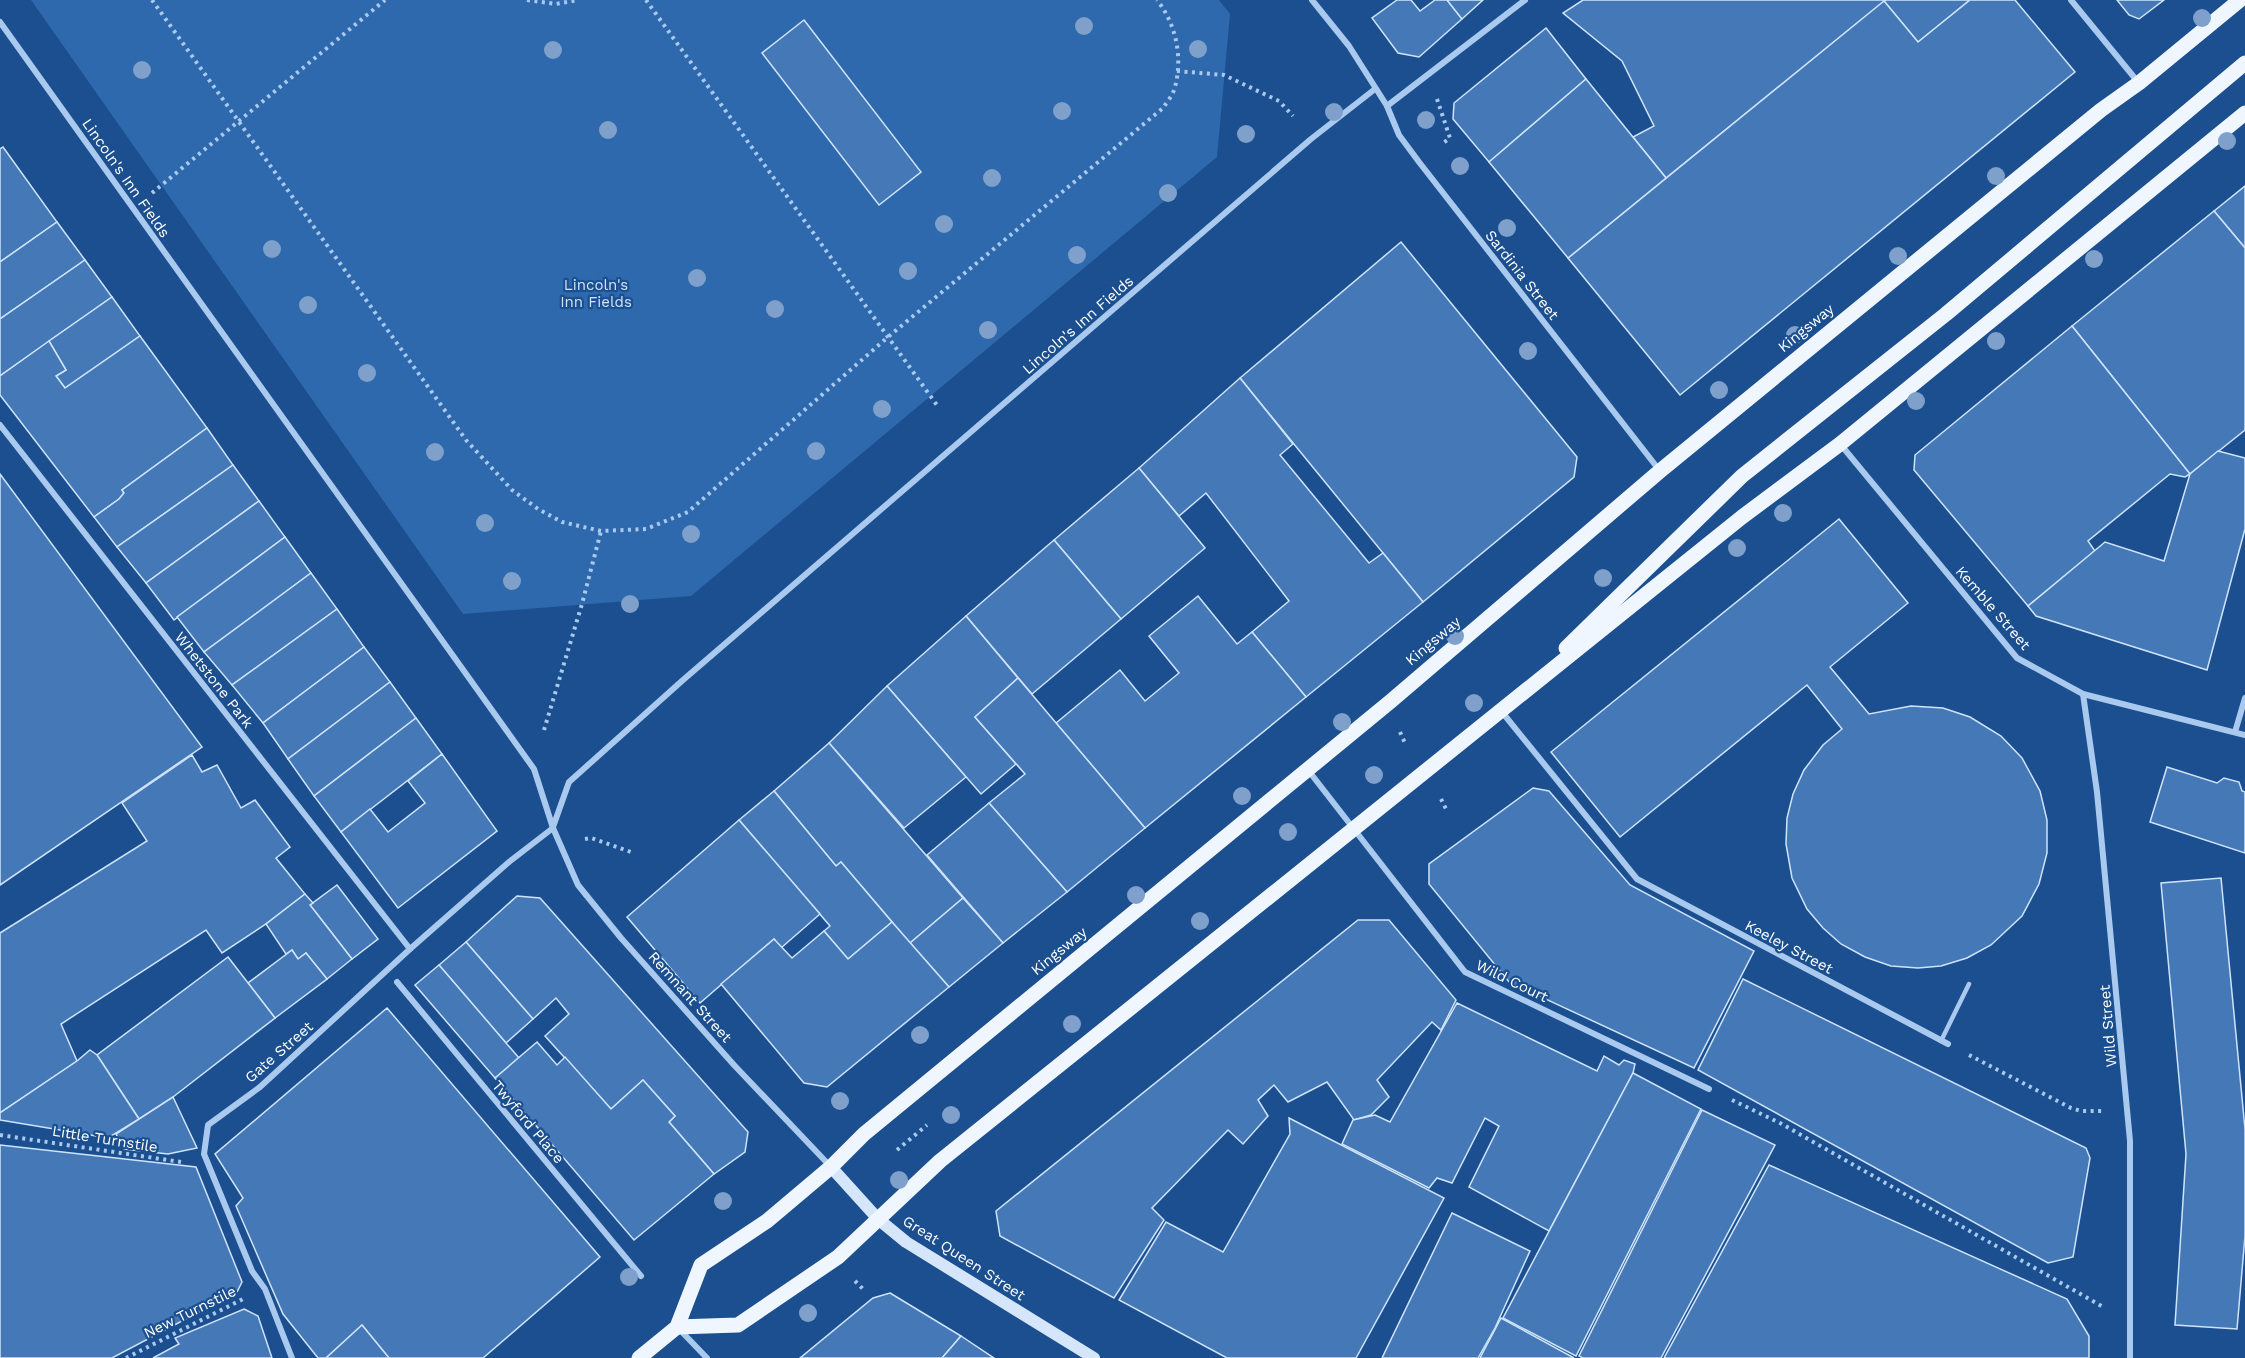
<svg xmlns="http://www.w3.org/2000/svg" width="2245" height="1358" font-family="'Work Sans',sans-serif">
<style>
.green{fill:#2e69ad}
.building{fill:#4478b7;stroke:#cfe3fa;stroke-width:1.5}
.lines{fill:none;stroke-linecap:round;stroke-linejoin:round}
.path{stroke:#a9c9ee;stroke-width:4;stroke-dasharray:3 4.5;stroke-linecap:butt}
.lane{stroke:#a9c9ee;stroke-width:4.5}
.street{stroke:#a9c9ee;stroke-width:6}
.secondary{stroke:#d6e6fa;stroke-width:12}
.primary{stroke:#f0f6ff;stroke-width:15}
.tree{fill:#7ea0ca}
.labels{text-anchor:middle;stroke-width:4.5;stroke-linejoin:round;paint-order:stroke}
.street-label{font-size:15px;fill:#fff;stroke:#1b4f8f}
.park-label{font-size:15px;fill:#cfe3fa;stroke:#1b4f8f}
</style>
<rect width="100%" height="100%" fill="#1b4f8f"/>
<polygon class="green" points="31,0 1219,0 1230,14 1217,157 691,596 463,614"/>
<g class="building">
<polygon points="1397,0 1411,0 1420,11 1435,0 1447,0 1462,19 1419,57 1398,53 1372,18"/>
<polygon points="1447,0 1483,0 1462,19"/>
<polygon points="1583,0 1886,0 1666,178 1633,137 1654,126 1622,61 1563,13"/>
<polygon points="1886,0 1970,0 1918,42 1884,1"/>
<polygon points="1970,0 2015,0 2075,72 1680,395 1568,258 1884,1 1918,42"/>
<polygon points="2117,0 2164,0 2139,19 2129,15"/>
<polygon points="804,20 921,172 879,205 762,53"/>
<polygon points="1546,28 1586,79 1489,162 1453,119 1454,103"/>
<polygon points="1586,79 1666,178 1568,258 1489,162"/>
<polygon points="3,147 57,222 0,262 0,149"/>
<polygon points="2245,186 2245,248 2214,211"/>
<polygon points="2214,211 2245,248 2245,430 2190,474 2072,326"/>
<polygon points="57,222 85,260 0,319 0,262"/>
<polygon points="1401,242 1577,457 1574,477 1423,602 1240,378"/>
<polygon points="85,260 112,297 0,376 0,319"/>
<polygon points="112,297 140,336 65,388 56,376 66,370 49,341"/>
<polygon points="2072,326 2190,474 2185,477 2170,474 2088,541 2095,551 2028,606 1914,470 1915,455"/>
<polygon points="140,336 207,428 122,490 124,493 119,499 94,517 0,395 0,376 49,341 66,370 56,376 65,388"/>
<polygon points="1240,378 1293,444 1280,455 1369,563 1383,553 1423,602 1306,697 1252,632 1289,601 1206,493 1179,516 1139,468"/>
<polygon points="207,428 233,465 117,547 94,517 119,499 124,493 122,490"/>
<polygon points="2218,451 2245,458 2245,529 2207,670 2036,616 2028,606 2105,542 2164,561 2190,474"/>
<polygon points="233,465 259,501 146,583 117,547"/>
<polygon points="1139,468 1205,548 1121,619 1054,540"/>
<polygon points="0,474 202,747 0,885"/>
<polygon points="259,501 285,537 174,620 146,583"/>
<polygon points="1839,519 1908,603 1830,667 1869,714 1911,706 1943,708 1970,717 2001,736 2022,758 2040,791 2047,820 2047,853 2039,884 2022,916 1991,945 1967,958 1941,966 1918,968 1891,966 1865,957 1841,944 1823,928 1807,909 1792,878 1786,844 1787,818 1793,794 1804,770 1823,745 1842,729 1807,685 1620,837 1551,752"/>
<polygon points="285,537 311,573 204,652 177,617"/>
<polygon points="1054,540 1121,619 1032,694 966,616"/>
<polygon points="311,573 337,609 232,685 204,652"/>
<polygon points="1198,596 1237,644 1252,632 1306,697 1145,828 1056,723 1120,670 1145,701 1179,673 1149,636"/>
<polygon points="337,609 364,647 263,723 232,685"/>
<polygon points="966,616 1018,678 975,717 1016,764 981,794 887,686"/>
<polygon points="364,647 390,682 288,759 263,723"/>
<polygon points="1018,678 1145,828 1067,892 989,803 1025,774 975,717"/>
<polygon points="390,682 416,718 314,796 288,759"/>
<polygon points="887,686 966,777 904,828 829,743"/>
<polygon points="416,718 442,754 341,832 314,796"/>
<polygon points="829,743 963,898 910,943 841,862 836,866 774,791"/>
<polygon points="442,754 497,831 398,908 341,832 370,809 388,832 425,803 408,781"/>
<polygon points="192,755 202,772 217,765 241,808 255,800 290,847 276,858 305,894 266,924 222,953 206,930 61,1024 77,1061 0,1113 0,933 147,841 122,803"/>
<polygon points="2167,767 2217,783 2224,778 2239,782 2242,791 2245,792 2245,853 2150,822"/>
<polygon points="1533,788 1549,791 1630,885 1754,951 1694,1068 1509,982 1429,884 1429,864"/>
<polygon points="774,791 836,866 841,862 892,922 848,959 824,931 830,926 739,820"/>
<polygon points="989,803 1067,892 1003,943 927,855"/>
<polygon points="739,820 820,914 781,948 774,939 700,1003 627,917"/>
<polygon points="2221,878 2245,1129 2245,1236 2237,1329 2175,1325 2186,1154 2161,883"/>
<polygon points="337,885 378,939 352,959 310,905"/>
<polygon points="305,894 313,903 310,905 352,959 327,979 306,953 298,959 292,950 286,954 266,924"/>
<polygon points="517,896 540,898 748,1132 745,1152 714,1174 669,1122 675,1116 643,1080 611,1109 545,1036 569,1014 556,998 533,1019 466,942"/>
<polygon points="963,898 1003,943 949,987 910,943"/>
<polygon points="1358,920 1389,920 1456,1000 1441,1030 1432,1022 1377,1080 1389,1097 1371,1115 1354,1120 1327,1082 1288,1102 1274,1085 1258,1100 1268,1116 1243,1144 1228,1130 1152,1208 1164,1220 1114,1298 1000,1236 996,1211"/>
<polygon points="892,922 949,987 827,1087 804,1083 721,984 774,939 792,958 824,931 848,959"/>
<polygon points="466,942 533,1019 506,1043 439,965"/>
<polygon points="292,950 298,959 306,953 327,979 275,1018 248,983"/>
<polygon points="228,957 275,1018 173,1097 139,1119 97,1055"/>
<polygon points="439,965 519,1058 495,1078 415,985"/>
<polygon points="1743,979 2086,1148 2090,1158 2073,1257 2048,1263 1698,1070"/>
<polygon points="1457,1003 1597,1071 1604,1056 1619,1065 1624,1060 1635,1064 1633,1073 1549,1231 1469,1187 1499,1126 1485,1118 1452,1183 1437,1178 1429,1188 1342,1144 1353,1120 1375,1115 1390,1122"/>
<polygon points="387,1008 600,1257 483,1358 389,1358 362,1325 326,1358 318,1358 283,1314 236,1206 243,1198 215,1154"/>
<polygon points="537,1042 557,1065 565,1057 611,1109 643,1080 675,1116 669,1122 714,1174 634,1240 495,1078"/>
<polygon points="90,1050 97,1055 139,1119 108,1138 0,1120 0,1113 77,1061"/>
<polygon points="1633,1073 1701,1109 1576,1356 1503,1318"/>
<polygon points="173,1097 197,1148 168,1154 124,1149 116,1134"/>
<polygon points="1702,1110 1775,1145 1661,1358 1583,1358 1579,1356"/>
<polygon points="1289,1118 1444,1198 1356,1358 1227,1358 1119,1300 1166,1222 1223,1252 1290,1134"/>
<polygon points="0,1145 196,1167 242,1282 237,1292 112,1358 0,1358"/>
<polygon points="1769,1165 2067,1299 2089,1336 2089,1358 1664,1358"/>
<polygon points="1452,1213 1530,1251 1495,1328 1478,1358 1382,1358"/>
<polygon points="890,1293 961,1336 942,1358 800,1358 873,1298"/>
<polygon points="244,1309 258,1316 272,1358 153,1358 179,1344 175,1338"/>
<polygon points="1501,1318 1574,1358 1480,1358"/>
<polygon points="362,1325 389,1358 326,1358"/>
<polygon points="961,1336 994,1358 942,1358"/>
</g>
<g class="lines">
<g class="path">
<path d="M 152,0 L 466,440 L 512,490 L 538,509 L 562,522 L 601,531 L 646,529 L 688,512 L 888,337 L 1163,108 C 1167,102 1173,95 1175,87 C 1183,57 1176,24 1157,0"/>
<polyline points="527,0 556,4 578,0"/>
<polyline points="646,0 939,408"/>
<polyline points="1177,71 1224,75 1279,101 1293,116"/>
<polyline points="1437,99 1450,138 1443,143"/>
<polyline points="152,193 385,0"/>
<polyline points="544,730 582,604 601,531"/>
<polyline points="1400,732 1405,743"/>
<polyline points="1441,799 1446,809"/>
<polyline points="585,839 591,838 634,853"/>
<polyline points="1969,1055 2071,1108 2081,1111 2102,1111"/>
<polyline points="1732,1100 1780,1123 2105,1308"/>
<polyline points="0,1135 181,1162"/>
<polyline points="897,1150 927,1125"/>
<polyline points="855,1281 865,1291"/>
<polyline points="126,1358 243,1299"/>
</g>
<polyline class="lane" points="1941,1041 1969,984"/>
<g class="street">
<polyline points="1312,0 1349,46 1387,106 1399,135 1419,162 1660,471"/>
<polyline points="2071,0 2138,82"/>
<polyline points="0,22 534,769 553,828 578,885 621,938 734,1065 831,1167"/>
<polyline points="1387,106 1525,0"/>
<polyline points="0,425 410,949"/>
<polyline points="1841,445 2017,658 2083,694 2245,735"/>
<polyline points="2083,694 2097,792 2130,1141 2130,1358"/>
<polyline points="1502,712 1637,879 1948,1044"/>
<polyline points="2235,732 2245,698"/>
<polyline points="1308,770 1465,972 1709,1089"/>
<polyline points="553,827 569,782 578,774 683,680 1311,139 1375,89"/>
<polyline points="397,982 641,1276"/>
<polyline points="680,1330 707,1358"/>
<polyline points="292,1358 265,1289 252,1271 204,1154 208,1125 260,1087 410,949 509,862 553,828"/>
</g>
<polyline class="secondary" points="831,1167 878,1219 906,1242 1094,1358"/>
<g class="primary">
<polyline points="1566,648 1742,476 1946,314 2245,63"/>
<polyline points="677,1327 738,1325 838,1257 940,1161 1742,517 1840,444 2245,113"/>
<polyline points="639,1358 677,1327 701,1265 767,1221 831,1167 864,1134 1391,701 1660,471 2101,110 2139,83 2240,0"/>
</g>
</g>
<g class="tree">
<circle cx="2202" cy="18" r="9"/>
<circle cx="1084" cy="26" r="9"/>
<circle cx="1198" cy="49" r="9"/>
<circle cx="553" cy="50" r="9"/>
<circle cx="142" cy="70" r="9"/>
<circle cx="1062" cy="111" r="9"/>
<circle cx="1334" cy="112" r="9"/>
<circle cx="1426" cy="120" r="9"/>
<circle cx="608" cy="130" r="9"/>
<circle cx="1246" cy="134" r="9"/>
<circle cx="2227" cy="141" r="9"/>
<circle cx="1460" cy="166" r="9"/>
<circle cx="1996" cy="176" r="9"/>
<circle cx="992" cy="178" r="9"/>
<circle cx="1168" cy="193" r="9"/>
<circle cx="944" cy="224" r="9"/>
<circle cx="1507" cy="228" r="9"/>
<circle cx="272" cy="249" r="9"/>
<circle cx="1077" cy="255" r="9"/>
<circle cx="1898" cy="256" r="9"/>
<circle cx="2094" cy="259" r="9"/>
<circle cx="908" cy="271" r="9"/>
<circle cx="697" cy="278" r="9"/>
<circle cx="308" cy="305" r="9"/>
<circle cx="775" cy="309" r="9"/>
<circle cx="988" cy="330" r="9"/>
<circle cx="1795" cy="335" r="9"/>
<circle cx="1996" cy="341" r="9"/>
<circle cx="1528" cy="351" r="9"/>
<circle cx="367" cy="373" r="9"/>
<circle cx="1719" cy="390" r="9"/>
<circle cx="1916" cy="401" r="9"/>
<circle cx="882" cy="409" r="9"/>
<circle cx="816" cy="451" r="9"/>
<circle cx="435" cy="452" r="9"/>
<circle cx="1783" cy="513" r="9"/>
<circle cx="485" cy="523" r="9"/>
<circle cx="691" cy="534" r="9"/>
<circle cx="1737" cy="548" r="9"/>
<circle cx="1603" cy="578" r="9"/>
<circle cx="512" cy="581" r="9"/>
<circle cx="630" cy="604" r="9"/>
<circle cx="1455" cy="636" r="9"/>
<circle cx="1474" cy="703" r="9"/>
<circle cx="1342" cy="722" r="9"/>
<circle cx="1374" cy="775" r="9"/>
<circle cx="1242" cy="796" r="9"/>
<circle cx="1288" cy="832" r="9"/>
<circle cx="1136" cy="895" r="9"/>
<circle cx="1200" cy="921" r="9"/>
<circle cx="1072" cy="1024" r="9"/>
<circle cx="920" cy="1035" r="9"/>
<circle cx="840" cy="1101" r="9"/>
<circle cx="951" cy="1115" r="9"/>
<circle cx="899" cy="1180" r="9"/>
<circle cx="723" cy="1201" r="9"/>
<circle cx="629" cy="1277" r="9"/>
<circle cx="808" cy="1313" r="9"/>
</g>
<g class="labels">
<g class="street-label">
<text transform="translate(126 178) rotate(55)" y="5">Lincoln's Inn Fields</text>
<text transform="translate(1522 275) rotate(52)" y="5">Sardinia Street</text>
<text transform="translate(1078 325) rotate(-41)" y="5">Lincoln's Inn Fields</text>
<text transform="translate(1806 328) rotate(-39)" y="5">Kingsway</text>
<text transform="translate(1993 608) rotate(49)" y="5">Kemble Street</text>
<text transform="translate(1433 641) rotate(-40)" y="5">Kingsway</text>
<text transform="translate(214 680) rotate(52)" y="5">Whetstone Park</text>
<text transform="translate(1789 947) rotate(28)" y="5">Keeley Street</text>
<text transform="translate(1059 951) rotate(-39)" y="5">Kingsway</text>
<text transform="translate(1512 981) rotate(26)" y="5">Wild Court</text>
<text transform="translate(690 997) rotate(48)" y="5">Remnant Street</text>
<text transform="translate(2108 1026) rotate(-95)" y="5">Wild Street</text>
<text transform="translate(279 1052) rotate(-41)" y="5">Gate Street</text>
<text transform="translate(528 1122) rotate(50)" y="5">Twyford Place</text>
<text transform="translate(105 1139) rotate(9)" y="5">Little Turnstile</text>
<text transform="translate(964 1258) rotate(33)" y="5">Great Queen Street</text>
<text transform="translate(190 1312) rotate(-26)" y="5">New Turnstile</text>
</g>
<g class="park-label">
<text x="596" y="290">Lincoln's<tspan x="596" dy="17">Inn Fields</tspan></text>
</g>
</g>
</svg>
